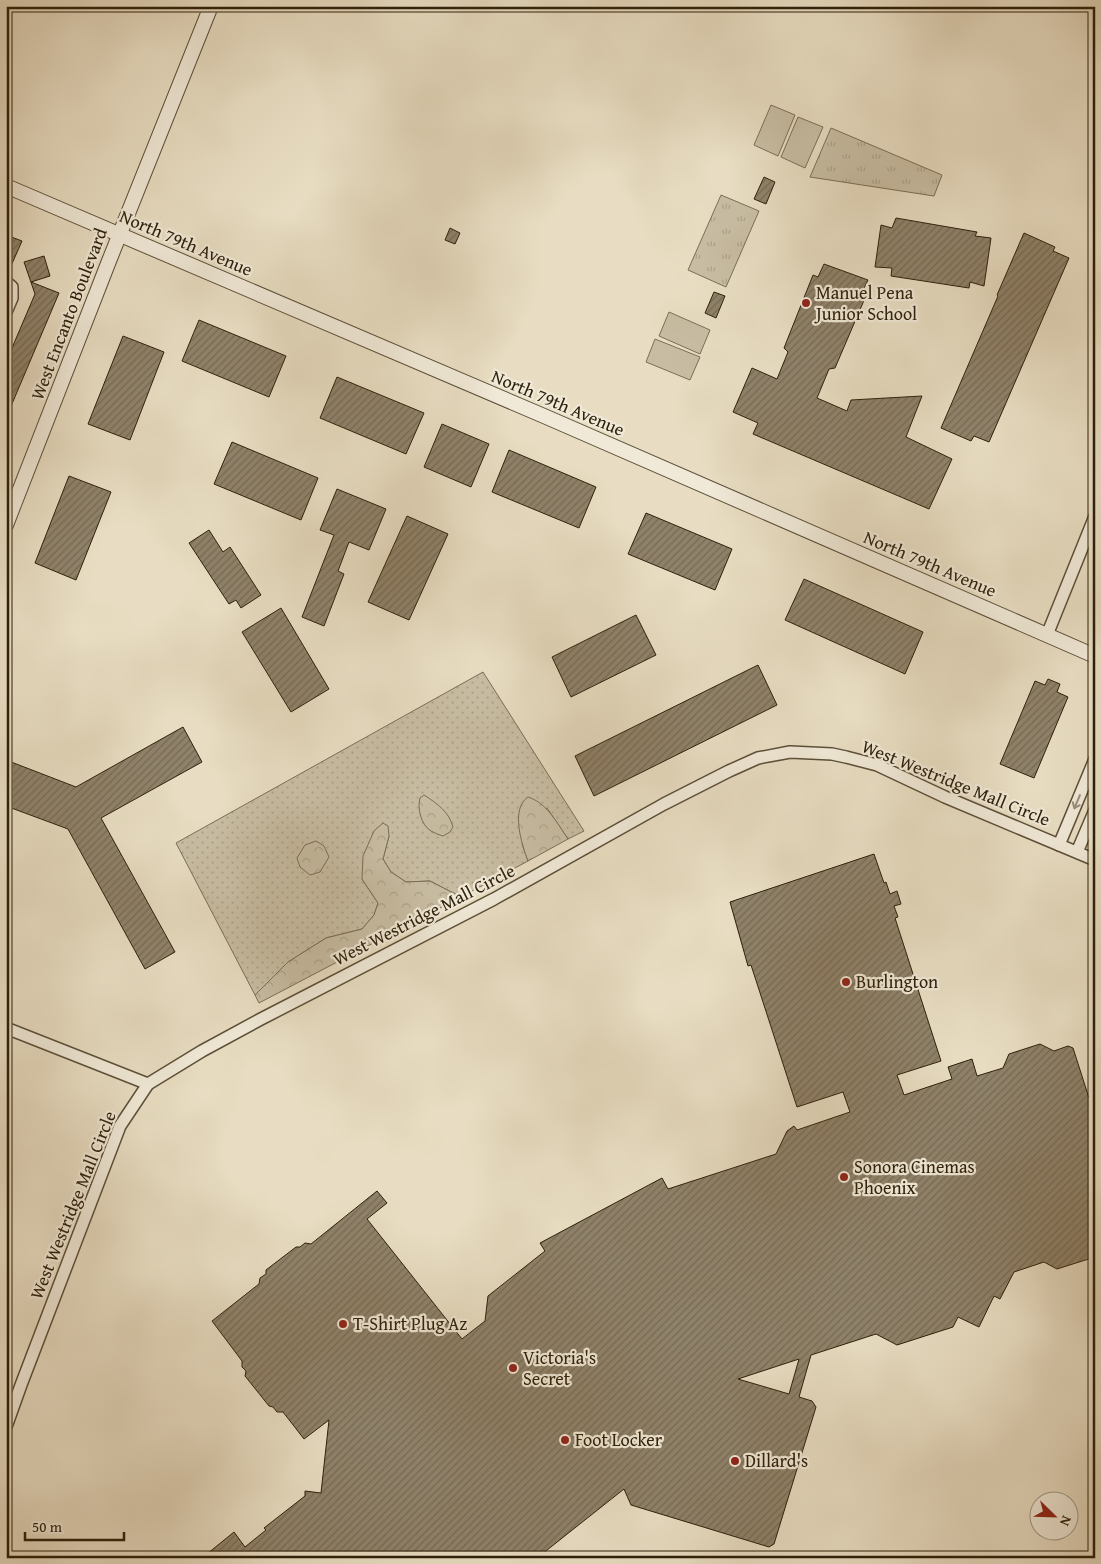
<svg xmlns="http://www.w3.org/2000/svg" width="1101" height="1564" font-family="'Gentium Book Plus',serif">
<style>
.grass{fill:url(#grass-dots);stroke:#7b6e57}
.forest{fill:url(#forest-crowns);stroke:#7b6e57}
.park{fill:url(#park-tufts);stroke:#7b6e57}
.garden{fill:#c8bda3;stroke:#7b6e57}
.building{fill:url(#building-hatch);stroke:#2e200b;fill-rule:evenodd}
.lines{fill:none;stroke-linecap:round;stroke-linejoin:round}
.minor-casing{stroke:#5c4f39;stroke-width:14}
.tertiary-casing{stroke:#5c4f39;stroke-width:16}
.minor{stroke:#f0e9d7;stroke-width:11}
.tertiary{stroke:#f0e9d7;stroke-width:14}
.oneway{stroke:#998f7b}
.poi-dot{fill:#8f2418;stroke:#f0e9d7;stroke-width:2}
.labels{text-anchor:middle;stroke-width:4.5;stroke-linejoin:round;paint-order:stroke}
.street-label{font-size:18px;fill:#2e200b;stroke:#f0e9d7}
.poi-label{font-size:18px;fill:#2e200b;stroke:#f0e9d7;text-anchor:start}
</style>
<defs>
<pattern id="grass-dots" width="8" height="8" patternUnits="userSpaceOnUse" patternTransform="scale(1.25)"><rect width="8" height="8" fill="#c8bda3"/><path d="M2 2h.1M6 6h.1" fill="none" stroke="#aca28b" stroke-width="1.8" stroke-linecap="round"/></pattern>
<pattern id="forest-crowns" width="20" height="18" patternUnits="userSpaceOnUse" patternTransform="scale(1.25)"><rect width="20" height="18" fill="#c8bda3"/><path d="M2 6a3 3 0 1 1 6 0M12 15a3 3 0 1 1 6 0" fill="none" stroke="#aca28b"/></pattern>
<pattern id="park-tufts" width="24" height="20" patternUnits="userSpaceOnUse" patternTransform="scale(1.25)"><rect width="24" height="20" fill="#c8bda3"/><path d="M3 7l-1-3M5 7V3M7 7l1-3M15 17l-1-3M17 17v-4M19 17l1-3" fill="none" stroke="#aca28b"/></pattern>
<pattern id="building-hatch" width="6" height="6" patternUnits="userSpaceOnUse" patternTransform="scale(1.25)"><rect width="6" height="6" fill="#8f826a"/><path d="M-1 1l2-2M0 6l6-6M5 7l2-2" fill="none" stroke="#756a55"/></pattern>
</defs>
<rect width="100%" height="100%" fill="#e8ddc2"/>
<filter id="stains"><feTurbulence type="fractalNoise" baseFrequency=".004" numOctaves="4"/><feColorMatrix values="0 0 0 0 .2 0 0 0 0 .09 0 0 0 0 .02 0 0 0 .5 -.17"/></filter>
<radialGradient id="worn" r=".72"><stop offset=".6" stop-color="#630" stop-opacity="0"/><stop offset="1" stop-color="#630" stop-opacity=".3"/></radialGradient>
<polygon class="grass" points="483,672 584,831 568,839 547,808 522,844 528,861 461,897 430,881 406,882 391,872 383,859 389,836 362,879 378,903 374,915 362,929 326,938 288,962 255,995 176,843"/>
<g class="forest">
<path d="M 424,795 C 438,804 449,812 453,827 L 450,832 L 443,836 C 439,835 435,833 431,831 C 421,825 417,808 420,798 Z"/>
<path d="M 528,797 C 547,803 557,823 568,839 L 528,861 C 522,845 510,809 528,797 Z"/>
<polygon points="383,823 388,826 389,836 383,859 391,872 406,882 430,881 461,897 259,1003 255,995 288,962 326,938 362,929 374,915 378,903 362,879 363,856 374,831"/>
<polygon points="316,841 324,846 329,857 320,872 310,875 300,867 297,858 305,845"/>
</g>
<g class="park">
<polygon points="831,128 942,175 934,196 810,177"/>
<polygon points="721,195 759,211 726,287 688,270"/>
</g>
<g class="garden">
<polygon points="771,105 795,115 778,156 754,145"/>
<polygon points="798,117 823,127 805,168 781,157"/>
<polygon points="669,312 710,330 700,354 659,336"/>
<polygon points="655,339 700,357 690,380 646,362"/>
</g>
<g class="building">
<polygon points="764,177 775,182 766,204 754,199"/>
<polygon points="896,218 977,232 975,236 991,238 984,286 970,282 969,288 891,276 892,268 875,267 881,225 892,228"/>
<polygon points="450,228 460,233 455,244 445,240"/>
<polygon points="1024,233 1055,247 1053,251 1069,258 989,442 974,436 971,441 941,428 998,296 997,295"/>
<polygon points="6,235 22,241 7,275 6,275"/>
<polygon points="44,256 50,276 31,282 59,293 6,418 6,362 35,294 24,262"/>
<polygon points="824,264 868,280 860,296 865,298 835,368 829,369 817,398 847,411 851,400 922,396 906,437 952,459 929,509 753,434 758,423 733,412 752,368 777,379 788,352 784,348 813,275 818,277"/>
<polygon points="714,292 725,296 716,318 705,313"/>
<polygon points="199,320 286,356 269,397 182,361"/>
<polygon points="123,336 164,352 130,440 88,424"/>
<polygon points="337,377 424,413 406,454 320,418"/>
<polygon points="442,424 489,444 471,487 424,467"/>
<polygon points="232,442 318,478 301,520 214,484"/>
<polygon points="509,450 596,487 579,528 492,492"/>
<polygon points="69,476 111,492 76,580 35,563"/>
<polygon points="337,489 386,509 369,550 349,542 338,571 344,574 324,626 302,617 334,535 320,530"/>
<polygon points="646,513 732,549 715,590 628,554"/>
<polygon points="407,516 448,534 409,620 368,602"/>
<polygon points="209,530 223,552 230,547 261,595 241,608 236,600 229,604 189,543"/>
<polygon points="804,579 923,632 905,674 785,620"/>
<polygon points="281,608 329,689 291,712 242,632"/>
<polygon points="636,615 656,655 571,697 552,657"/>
<polygon points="758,665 777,705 594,796 575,756"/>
<polygon points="1048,679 1060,684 1057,692 1068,697 1034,778 1000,764 1035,681 1045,685"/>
<polygon points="183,727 202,762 101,818 175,952 145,969 68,829 6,806 6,760 76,787"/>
<path d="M 874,854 L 884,883 L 886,882 L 890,894 L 897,891 L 901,904 L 894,906 L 898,917 L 895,918 L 941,1061 L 897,1075 L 904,1095 L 952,1079 L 948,1067 L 972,1059 L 977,1076 L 1003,1068 L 1009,1054 L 1040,1044 L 1054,1051 L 1068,1046 L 1073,1048 L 1089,1098 L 1095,1096 L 1095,1257 L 1057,1269 L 1044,1262 L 1014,1272 L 1000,1299 L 994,1296 L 979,1327 L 958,1317 L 953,1327 L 897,1345 L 876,1334 L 811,1355 L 799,1397 L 812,1401 L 816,1407 L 774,1544 L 769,1547 L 631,1505 L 624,1489 L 542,1554 L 542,1558 L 202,1558 L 234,1532 L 245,1547 L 266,1530 L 264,1528 L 305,1496 L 305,1491 L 321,1493 L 329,1420 L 304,1439 L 283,1412 L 277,1412 L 273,1407 L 269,1406 L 245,1376 L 246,1371 L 242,1367 L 242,1361 L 212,1321 L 259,1284 L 260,1278 L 266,1274 L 266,1270 L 296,1247 L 300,1247 L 305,1243 L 311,1244 L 377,1191 L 387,1203 L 367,1219 L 462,1339 L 485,1321 L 488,1296 L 545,1251 L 540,1243 L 662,1178 L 668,1189 L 776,1154 L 787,1131 L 794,1126 L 797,1130 L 850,1112 L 843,1092 L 797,1107 L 751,965 L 748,966 L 730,902 ZM 799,1359 L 789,1394 L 738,1379 Z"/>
</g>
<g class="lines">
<defs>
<g id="minor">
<polyline points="6,282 12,287 12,298 6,312"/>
<polyline points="1047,635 1095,516"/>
<polyline points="1059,845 1095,759"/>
<polyline points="1077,852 1095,810"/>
<polyline points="6,1028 148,1084"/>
<polyline points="6,1427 21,1385 120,1126 148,1084 202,1051 261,1019 494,899 664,804 729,771 758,758 790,752 832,754 846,757 877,765 945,797 1095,860"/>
</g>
<g id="tertiary">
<polyline points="6,186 544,416 1095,656"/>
<polyline points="6,525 109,261 211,6"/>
</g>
</defs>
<use href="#minor" class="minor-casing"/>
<use href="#tertiary" class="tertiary-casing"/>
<use href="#minor" class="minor"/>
<use href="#tertiary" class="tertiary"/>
</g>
<defs><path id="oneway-shaft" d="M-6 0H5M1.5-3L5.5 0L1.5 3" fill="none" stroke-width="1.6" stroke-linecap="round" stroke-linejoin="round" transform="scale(1.25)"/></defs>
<use class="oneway" href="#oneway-shaft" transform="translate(1077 802) rotate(113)"/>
<g class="poi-dot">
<circle cx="806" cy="303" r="5"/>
<circle cx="846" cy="982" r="5"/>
<circle cx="844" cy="1177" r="5"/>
<circle cx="343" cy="1324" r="5"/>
<circle cx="513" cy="1368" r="5"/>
<circle cx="565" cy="1440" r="5"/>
<circle cx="735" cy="1461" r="5"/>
</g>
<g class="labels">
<g class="street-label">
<text transform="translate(186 243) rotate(23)" y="6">North 79th Avenue</text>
<text transform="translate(69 314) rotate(-69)" y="6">West Encanto Boulevard</text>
<text transform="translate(558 403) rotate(23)" y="6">North 79th Avenue</text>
<text transform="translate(930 564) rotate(23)" y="6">North 79th Avenue</text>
<text transform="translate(956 783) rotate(22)" y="6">West Westridge Mall Circle</text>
<text transform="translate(424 915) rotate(-27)" y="6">West Westridge Mall Circle</text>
<text transform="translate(73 1205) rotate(-68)" y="6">West Westridge Mall Circle</text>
</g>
<g class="poi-label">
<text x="816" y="299">Manuel Pena<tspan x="816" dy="21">Junior School</tspan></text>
<text x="856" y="988">Burlington</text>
<text x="854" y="1173">Sonora Cinemas<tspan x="854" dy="21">Phoenix</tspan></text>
<text x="353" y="1330">T-Shirt Plug Az</text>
<text x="523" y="1364">Victoria's<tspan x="523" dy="21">Secret</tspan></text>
<text x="575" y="1446">Foot Locker</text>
<text x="745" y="1467">Dillard's</text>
</g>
</g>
<rect width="1101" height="1564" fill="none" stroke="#e8ddc2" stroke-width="25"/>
<rect x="8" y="8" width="1086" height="1549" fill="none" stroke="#2e200b" stroke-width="2.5"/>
<rect x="12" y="12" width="1076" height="1539" fill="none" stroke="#2e200b"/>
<g transform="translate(1054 1516) rotate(113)"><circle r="24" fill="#f0e9d7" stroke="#a29985"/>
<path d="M0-4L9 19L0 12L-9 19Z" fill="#8f2418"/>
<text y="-8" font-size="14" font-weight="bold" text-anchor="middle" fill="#2e200b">N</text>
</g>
<path d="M25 1532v8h99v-8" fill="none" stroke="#2e200b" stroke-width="2.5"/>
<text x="32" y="1532" font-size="15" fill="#2e200b" stroke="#f0e9d7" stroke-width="4" paint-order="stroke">50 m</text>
<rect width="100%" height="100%" filter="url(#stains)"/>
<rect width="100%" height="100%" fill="url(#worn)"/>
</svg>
